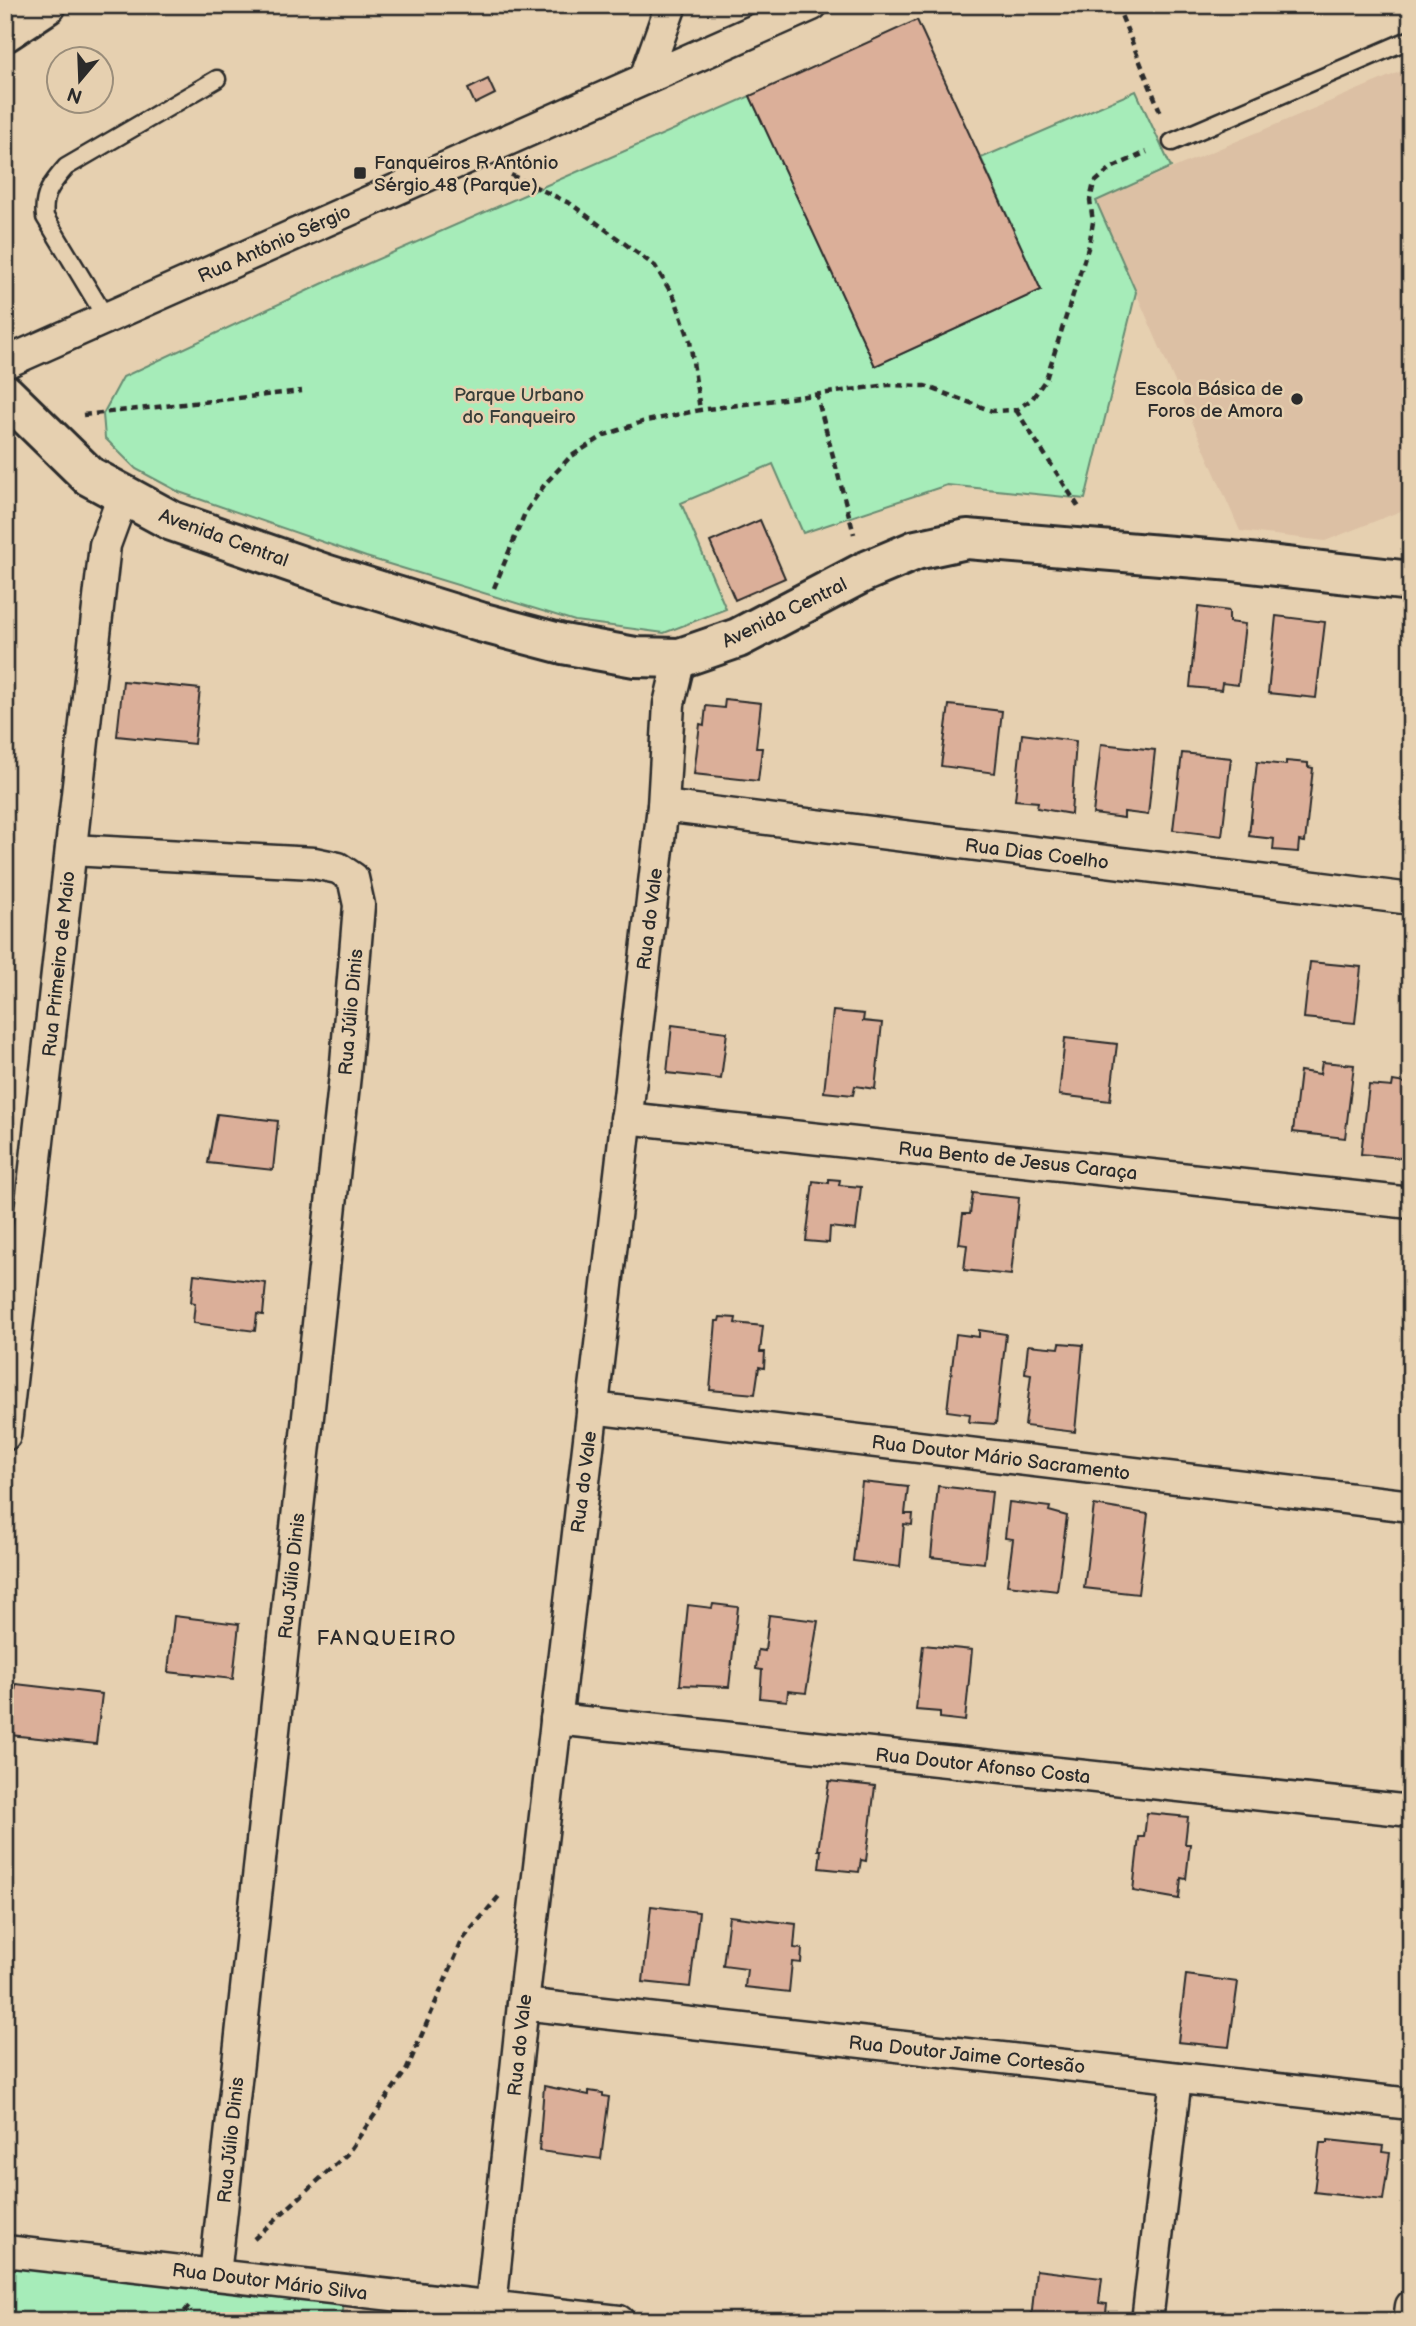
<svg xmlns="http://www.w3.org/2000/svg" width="1416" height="2326" font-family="'Balsamiq Sans',sans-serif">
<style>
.built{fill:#dcc0a4}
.green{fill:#a6ecb9;stroke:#688c72;stroke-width:2}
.building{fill:#dbaf99;stroke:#2b2b2b;stroke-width:2}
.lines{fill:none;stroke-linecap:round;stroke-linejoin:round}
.lane-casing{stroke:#2b2b2b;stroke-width:21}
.street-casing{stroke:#2b2b2b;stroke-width:35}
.secondary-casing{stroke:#2b2b2b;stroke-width:44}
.path{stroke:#2b2b2b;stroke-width:4.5;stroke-dasharray:7 5;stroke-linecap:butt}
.lane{stroke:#e6d0b0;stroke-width:16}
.street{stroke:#e6d0b0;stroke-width:30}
.secondary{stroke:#e6d0b0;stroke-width:38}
.poi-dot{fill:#2b2b2b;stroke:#e6d0b0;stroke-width:2.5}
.labels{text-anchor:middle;stroke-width:5;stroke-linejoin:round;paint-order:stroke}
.poi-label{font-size:19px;fill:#2b2b2b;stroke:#e6d0b0;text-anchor:start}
.street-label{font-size:19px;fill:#2b2b2b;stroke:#e6d0b0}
.park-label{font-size:19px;fill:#373e39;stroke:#e6d0b0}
.neighbourhood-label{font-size:21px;letter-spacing:2px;fill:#2b2b2b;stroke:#e6d0b0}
</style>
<rect width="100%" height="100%" fill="#e6d0b0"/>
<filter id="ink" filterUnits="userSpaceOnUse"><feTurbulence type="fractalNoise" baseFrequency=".0143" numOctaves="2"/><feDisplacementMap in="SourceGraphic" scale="14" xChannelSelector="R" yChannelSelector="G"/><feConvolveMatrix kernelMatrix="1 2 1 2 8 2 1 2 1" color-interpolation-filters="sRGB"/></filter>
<g filter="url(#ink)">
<polygon class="built" points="1411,67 1411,507 1325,541 1240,531 1096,201"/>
<g class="green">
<polygon points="1136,91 1171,167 1096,201 1136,292 1085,499 947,485 803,533 773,464 681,503 726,609 664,633 575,621 366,557 179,492 136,469 105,438 103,414 123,377 328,281 750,96 875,366 1041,290 981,158"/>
<polygon points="5,2251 347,2290 341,2321 5,2321"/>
</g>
<g class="building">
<polygon points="917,20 1041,290 875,366 750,96"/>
<polygon points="488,79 495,94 475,104 468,89"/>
<polygon points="760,520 785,578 735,600 710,542"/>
<polygon points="1198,607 1229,611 1229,622 1245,624 1238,685 1222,683 1221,690 1190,687"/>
<polygon points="1276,616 1325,622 1316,698 1268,693"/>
<polygon points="123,681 200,689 194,744 117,736"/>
<polygon points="725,699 761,703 756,748 762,748 758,781 694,774 700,724 704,725 706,706 724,708"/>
<polygon points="949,705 1002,711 995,773 941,766"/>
<polygon points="1022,734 1076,741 1071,814 1037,808 1038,802 1015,800"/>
<polygon points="1101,744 1155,750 1148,815 1124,812 1124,818 1093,814"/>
<polygon points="1182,753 1231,758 1222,836 1173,830"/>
<polygon points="1286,761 1308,763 1308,767 1313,768 1305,842 1299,841 1298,852 1273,850 1274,839 1249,836 1257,762 1286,765"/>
<polygon points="1310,962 1361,967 1355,1023 1304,1018"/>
<polygon points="833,1011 864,1014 863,1021 882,1023 875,1089 855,1086 853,1095 824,1092"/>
<polygon points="672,1025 727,1032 721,1079 667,1073"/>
<polygon points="1065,1038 1117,1044 1110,1101 1059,1095"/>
<polygon points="1322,1062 1354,1065 1345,1138 1293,1132 1300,1071 1320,1074"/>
<polygon points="1393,1081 1411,1084 1411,1159 1361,1154 1369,1085 1392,1087"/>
<polygon points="217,1114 278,1121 273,1170 208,1163"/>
<polygon points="829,1179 840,1180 839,1185 861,1187 856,1230 830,1227 829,1243 806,1241 813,1181 829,1183"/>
<polygon points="973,1193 1019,1198 1011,1275 964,1270 967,1245 959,1244 963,1214 970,1214"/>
<polygon points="194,1274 266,1283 263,1315 257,1314 255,1331 193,1323 195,1303 191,1302"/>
<polygon points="720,1317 736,1318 735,1323 763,1326 760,1352 765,1352 764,1368 759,1367 755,1394 710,1390 716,1321 719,1321"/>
<polygon points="979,1330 1006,1334 996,1424 969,1422 970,1414 947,1411 956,1334 979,1337"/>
<polygon points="1060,1343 1083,1345 1075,1432 1025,1426 1031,1374 1025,1373 1028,1345 1059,1348"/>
<polygon points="862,1482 908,1487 905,1514 913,1514 912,1525 904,1524 900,1567 853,1561"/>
<polygon points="938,1486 992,1492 984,1563 931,1557"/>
<polygon points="1009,1502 1050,1507 1049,1511 1067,1516 1057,1591 1007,1585 1013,1539 1005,1538"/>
<polygon points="1094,1505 1148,1514 1138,1594 1084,1588"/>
<polygon points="713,1604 738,1607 729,1687 680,1685 688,1605 712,1608"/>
<polygon points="769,1615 818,1621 806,1693 788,1691 787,1701 760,1698 762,1670 756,1669 758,1650 765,1651"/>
<polygon points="174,1616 239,1624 233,1679 168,1672"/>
<polygon points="923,1645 972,1650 965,1721 940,1718 940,1712 916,1710"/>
<polygon points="16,1684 102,1694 96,1744 10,1735"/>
<polygon points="829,1781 875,1786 866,1861 861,1860 859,1872 819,1868 821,1850 818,1850"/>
<polygon points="1147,1813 1188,1817 1185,1844 1190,1844 1186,1879 1181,1878 1179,1899 1133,1891 1139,1837 1144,1837"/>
<polygon points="651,1906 699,1912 690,1987 643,1982"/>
<polygon points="729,1916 796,1924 794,1948 802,1949 801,1963 792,1962 789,1992 745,1987 747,1969 723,1966"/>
<polygon points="1186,1975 1238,1982 1229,2047 1178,2042"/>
<polygon points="544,2086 589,2095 589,2091 603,2093 603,2096 609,2097 601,2159 539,2151"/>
<polygon points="1328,2140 1383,2146 1382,2152 1390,2153 1383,2200 1314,2192 1320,2143 1328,2143"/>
<polygon points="1036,2270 1102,2278 1099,2303 1107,2304 1105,2321 1031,2321"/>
</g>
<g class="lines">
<defs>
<g id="lane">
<polyline points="1172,142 1411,39"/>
<path d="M 106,318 L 45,217 C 42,195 52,183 66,167 L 217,79"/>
</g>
<g id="street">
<polyline points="645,78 671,5"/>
<polyline points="5,363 812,5"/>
<polyline points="663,806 1411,899"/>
<polyline points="71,850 314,863 338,868 353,878 359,905 345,1075 215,2275"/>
<polyline points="626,1118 1411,1203"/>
<polyline points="592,1408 1411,1506"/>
<polyline points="5,1435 105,545 123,496"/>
<polyline points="556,1719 1411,1811"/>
<polyline points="523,2004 1411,2104"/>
<polyline points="5,2251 619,2321"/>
<polyline points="491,2306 523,2004 663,806 669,704 680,658"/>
<polyline points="1147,2321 1176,2078"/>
<polyline points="1409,2321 1411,2306"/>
</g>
<g id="secondary">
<polyline points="5,32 46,5"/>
<polyline points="5,394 89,476 172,521 328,575 480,622 563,644 635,657 680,658 738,638 864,572 916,550 967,539 1233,561 1411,581"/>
</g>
</defs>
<use href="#lane" class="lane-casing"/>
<use href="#street" class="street-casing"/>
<use href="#secondary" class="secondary-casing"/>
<g class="path">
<polyline points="1117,5 1162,116"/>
<polyline points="511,175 571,204 655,266 675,299 690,341 700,410"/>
<polyline points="816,393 854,534"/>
<polyline points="1016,410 1080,509"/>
<polyline points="83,415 302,391"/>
<polyline points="494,588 525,513 545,484 570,457 605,435 642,422 700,410 888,385 925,386 992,411 1016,410 1032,399 1046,379 1089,245 1093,222 1090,200 1094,183 1111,168 1147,152"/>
<polyline points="254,2239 347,2154 407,2069 463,1939 500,1895"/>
<polyline points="177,2321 190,2305"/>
</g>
<use href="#lane" class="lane"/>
<use href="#street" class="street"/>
<use href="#secondary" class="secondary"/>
</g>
</g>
<g class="poi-dot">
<rect x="353" y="166" width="14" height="14" rx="3.5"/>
<circle cx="1297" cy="399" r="7"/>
</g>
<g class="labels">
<g class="poi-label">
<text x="374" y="169">Fanqueiros R António<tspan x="374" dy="22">Sérgio 48 (Parque)</tspan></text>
<text x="1283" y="395" text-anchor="end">Escola Básica de<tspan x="1283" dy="22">Foros de Amora</tspan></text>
</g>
<g class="street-label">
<text transform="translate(274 243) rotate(-24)" y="7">Rua António Sérgio</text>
<text transform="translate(224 537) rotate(20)" y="7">Avenida Central</text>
<text transform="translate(784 612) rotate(-26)" y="7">Avenida Central</text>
<text transform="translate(1037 853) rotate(7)" y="7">Rua Dias Coelho</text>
<text transform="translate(649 919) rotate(-83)" y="7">Rua do Vale</text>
<text transform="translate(58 964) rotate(-84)" y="7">Rua Primeiro de Maio</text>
<text transform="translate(350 1012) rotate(-85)" y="7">Rua Júlio Dinis</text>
<text transform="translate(1018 1160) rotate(6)" y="7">Rua Bento de Jesus Caraça</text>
<text transform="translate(1001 1457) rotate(7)" y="7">Rua Doutor Mário Sacramento</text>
<text transform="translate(583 1482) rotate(-83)" y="7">Rua do Vale</text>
<text transform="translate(291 1576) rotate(-84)" y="7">Rua Júlio Dinis</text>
<text transform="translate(983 1765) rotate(6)" y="7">Rua Doutor Afonso Costa</text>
<text transform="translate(519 2045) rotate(-84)" y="7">Rua do Vale</text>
<text transform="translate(967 2054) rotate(6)" y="7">Rua Doutor Jaime Cortesão</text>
<text transform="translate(230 2140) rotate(-84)" y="7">Rua Júlio Dinis</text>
<text transform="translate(270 2281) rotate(7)" y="7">Rua Doutor Mário Silva</text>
</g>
<g class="park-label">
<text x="519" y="401">Parque Urbano<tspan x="519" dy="22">do Fanqueiro</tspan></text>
</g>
<g class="neighbourhood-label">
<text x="387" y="1645">FANQUEIRO</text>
</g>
</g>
<rect width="1416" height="2326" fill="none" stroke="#e6d0b0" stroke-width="28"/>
<rect x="14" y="14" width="1388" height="2298" fill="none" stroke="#2b2b2b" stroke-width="2.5" filter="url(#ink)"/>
<g transform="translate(80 80) rotate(199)"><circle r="33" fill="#e6d0b0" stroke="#9b8e7b" stroke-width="2"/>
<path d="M0-5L12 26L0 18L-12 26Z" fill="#2b2b2b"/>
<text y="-10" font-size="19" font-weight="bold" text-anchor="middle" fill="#2b2b2b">N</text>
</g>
</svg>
